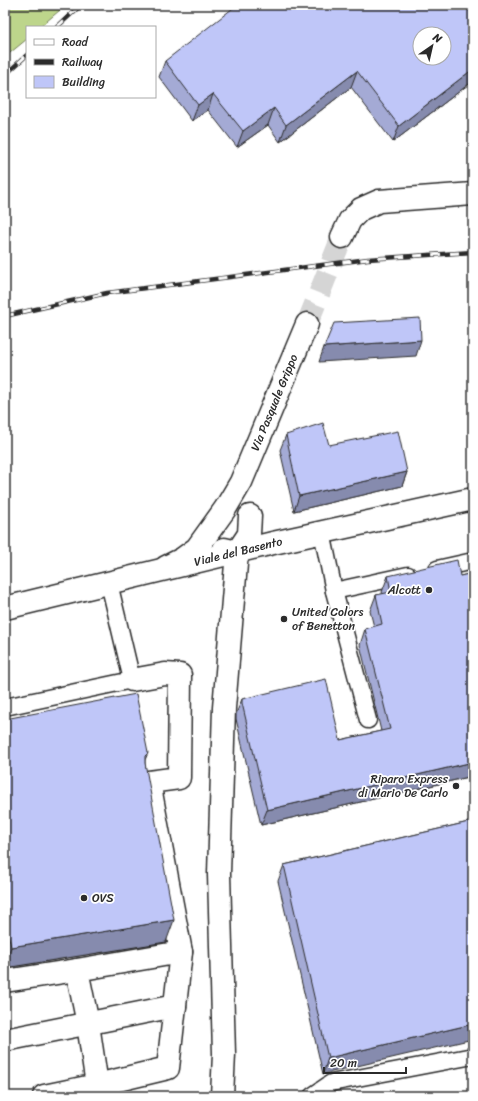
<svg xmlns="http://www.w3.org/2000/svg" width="478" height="1101" font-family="Sriracha,sans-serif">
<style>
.green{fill:#bdd58b;stroke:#74805b}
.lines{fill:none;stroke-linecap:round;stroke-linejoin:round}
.tertiary-tunnel{stroke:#d5d5d5;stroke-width:22;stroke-dasharray:22 11;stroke-linecap:butt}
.service-casing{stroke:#2b2b2b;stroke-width:19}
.minor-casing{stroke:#2b2b2b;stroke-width:25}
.tertiary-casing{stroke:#2b2b2b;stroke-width:25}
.primary-casing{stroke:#2b2b2b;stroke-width:25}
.service{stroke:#fff;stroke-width:16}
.minor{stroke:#fff;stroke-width:22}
.tertiary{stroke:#fff;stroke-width:22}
.primary{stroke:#fff;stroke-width:22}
.rail-casing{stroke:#2b2b2b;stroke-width:4.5}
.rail{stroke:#fff;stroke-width:3;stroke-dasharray:9;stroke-linecap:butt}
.wall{fill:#a4aad5;stroke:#2b2b2b}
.shaded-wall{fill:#868bae;stroke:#2b2b2b}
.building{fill:#bfc6f8;stroke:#2b2b2b;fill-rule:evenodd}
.poi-dot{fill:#2b2b2b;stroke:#fff;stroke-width:1.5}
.labels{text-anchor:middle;stroke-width:3.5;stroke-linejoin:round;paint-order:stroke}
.street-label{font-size:12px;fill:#2b2b2b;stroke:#fff}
.poi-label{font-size:12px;fill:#2b2b2b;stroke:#fff;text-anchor:end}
</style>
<rect width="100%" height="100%" fill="#fff"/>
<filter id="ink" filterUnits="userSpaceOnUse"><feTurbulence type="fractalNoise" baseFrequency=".025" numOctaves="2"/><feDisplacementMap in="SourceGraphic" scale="8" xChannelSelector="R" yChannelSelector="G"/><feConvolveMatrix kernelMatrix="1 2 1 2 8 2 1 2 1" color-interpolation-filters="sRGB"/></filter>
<g filter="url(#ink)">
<polygon class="green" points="5,5 66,5 40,27 27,27 27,39 5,57"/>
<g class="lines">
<polyline class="tertiary-tunnel" points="307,324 342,237"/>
<defs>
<g id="service">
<polyline points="322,532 334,591 408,575"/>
<polyline points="437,569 473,561"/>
<polyline points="334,591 368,720"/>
<polyline points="5,707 132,680 109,583"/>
<polyline points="312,1096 331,1083 473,1056"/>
</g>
<g id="minor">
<polyline points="5,981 77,970"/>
<polyline points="5,1040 175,1006"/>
<polyline points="44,1096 97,1085 88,1024 77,970 181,952"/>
<polyline points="99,1096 97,1085 168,1068 181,952 149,782 179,778 180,675 165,674 132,680"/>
<polyline points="222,1096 224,1054 219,874 224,708 237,552"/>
</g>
<g id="tertiary">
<polyline points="342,237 350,220 361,209 379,201 473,194"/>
<polyline points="224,549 237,552 249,534 250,516"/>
<path id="s1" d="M 166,567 L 182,559 L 197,548 L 225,509 L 241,482 L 307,324"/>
</g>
<g id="primary">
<path id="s2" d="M 5,608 L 273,543 L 473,499"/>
</g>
</defs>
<use href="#service" class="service-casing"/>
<use href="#minor" class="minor-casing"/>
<use href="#tertiary" class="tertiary-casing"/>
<use href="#primary" class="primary-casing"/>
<use href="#service" class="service"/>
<use href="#minor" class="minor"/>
<use href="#tertiary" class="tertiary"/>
<use href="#primary" class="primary"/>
<defs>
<g id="rail">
<polyline points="57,27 81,5"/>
<polyline points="5,75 27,55"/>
<polyline points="5,316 107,293 368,259 473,252"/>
</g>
</defs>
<use href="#rail" class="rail-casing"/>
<use href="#rail" class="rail"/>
</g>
<g class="wall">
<polygon points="473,15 473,81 393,142 351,87 280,142 268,125 237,147 208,110 192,121 159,77 165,61"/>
<polygon points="286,435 329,445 407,472 402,486 294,511 280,450"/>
<polygon points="473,573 473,776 261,825 236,719 236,714 242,699 340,740 381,731 360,645 365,629 374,627 370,611 376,595 383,594 382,592 388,576 460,576"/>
<polygon points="5,719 148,753 145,760 145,763 166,942 5,968"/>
<polygon points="473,821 323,1074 278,881 284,865"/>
</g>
<g class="shaded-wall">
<polygon points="473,69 473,81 393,142 399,126"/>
<polygon points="357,71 351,87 280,142 286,125"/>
<polygon points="213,94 208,110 192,121 198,105"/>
<polygon points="274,108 268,125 237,147 243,131"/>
<polygon points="421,340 416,356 319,362 324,347"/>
<polygon points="407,472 402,486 294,511 299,496"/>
<polygon points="473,762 473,776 261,825 267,810"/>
<polygon points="174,920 166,942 5,968 5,963 11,947"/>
<polygon points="473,1024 473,1039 323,1074 328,1058"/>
</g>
<g class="building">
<path d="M 237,5 L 465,5 L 473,15 L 473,69 L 399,126 L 357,71 L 286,125 L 274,108 L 243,131 L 213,94 L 198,105 L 165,61 ZM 420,34 L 444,34 L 444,58 L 420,58 Z"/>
<polygon points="420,318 421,340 324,347 334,323"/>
<polygon points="323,423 329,445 398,431 407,472 299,496 286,435"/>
<polygon points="457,560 460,576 473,573 473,762 267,810 242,703 242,699 326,679 340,740 390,729 365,629 382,624 376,595 391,592 388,576"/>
<polygon points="136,694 148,753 145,756 145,763 174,920 11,947 5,917 5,719"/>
<polygon points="473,821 473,1024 328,1058 284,865"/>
</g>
</g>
<g class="poi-dot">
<circle cx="429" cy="590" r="4"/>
<circle cx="284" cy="619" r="4"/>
<circle cx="456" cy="786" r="4"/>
<circle cx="84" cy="898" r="4"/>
</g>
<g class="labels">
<g class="street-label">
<text dy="4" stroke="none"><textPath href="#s1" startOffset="202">Via Pasquale Grippo</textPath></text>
<text dy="4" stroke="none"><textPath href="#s2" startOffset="240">Viale del Basento</textPath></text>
</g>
<g class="poi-label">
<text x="421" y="594">Alcott</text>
<text x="292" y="616" text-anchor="start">United Colors<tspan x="292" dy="14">of Benetton</tspan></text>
<text x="448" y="783">Riparo Express<tspan x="448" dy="14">di Mario De Carlo</tspan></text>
<text x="92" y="902" text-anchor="start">OVS</text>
</g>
</g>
<rect width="478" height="1101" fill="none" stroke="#fff" stroke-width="20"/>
<rect x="10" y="10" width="458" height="1081" fill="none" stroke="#2b2b2b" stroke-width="1.5" filter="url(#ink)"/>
<rect x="26" y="26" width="130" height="72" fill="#ffffff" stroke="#aaaaaa"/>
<rect x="34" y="39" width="20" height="6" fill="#ffffff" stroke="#aaaaaa"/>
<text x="62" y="46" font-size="12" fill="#2b2b2b">Road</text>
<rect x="34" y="59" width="20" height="6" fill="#2b2b2b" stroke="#aaaaaa"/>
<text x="62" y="66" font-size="12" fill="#2b2b2b">Railway</text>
<rect x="34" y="76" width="20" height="12" fill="#bfc6f8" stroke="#aaaaaa"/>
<text x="62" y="86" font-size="12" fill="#2b2b2b">Building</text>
<g transform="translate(432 46) rotate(34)"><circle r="19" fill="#ffffff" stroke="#aaaaaa"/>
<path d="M0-3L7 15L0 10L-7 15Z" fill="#2b2b2b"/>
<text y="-6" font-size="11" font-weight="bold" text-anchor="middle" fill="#2b2b2b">N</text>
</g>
<path d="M324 1067v6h82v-6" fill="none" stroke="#2b2b2b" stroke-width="2"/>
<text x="330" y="1067" font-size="12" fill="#2b2b2b" stroke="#ffffff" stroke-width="3" paint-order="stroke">20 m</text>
</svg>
